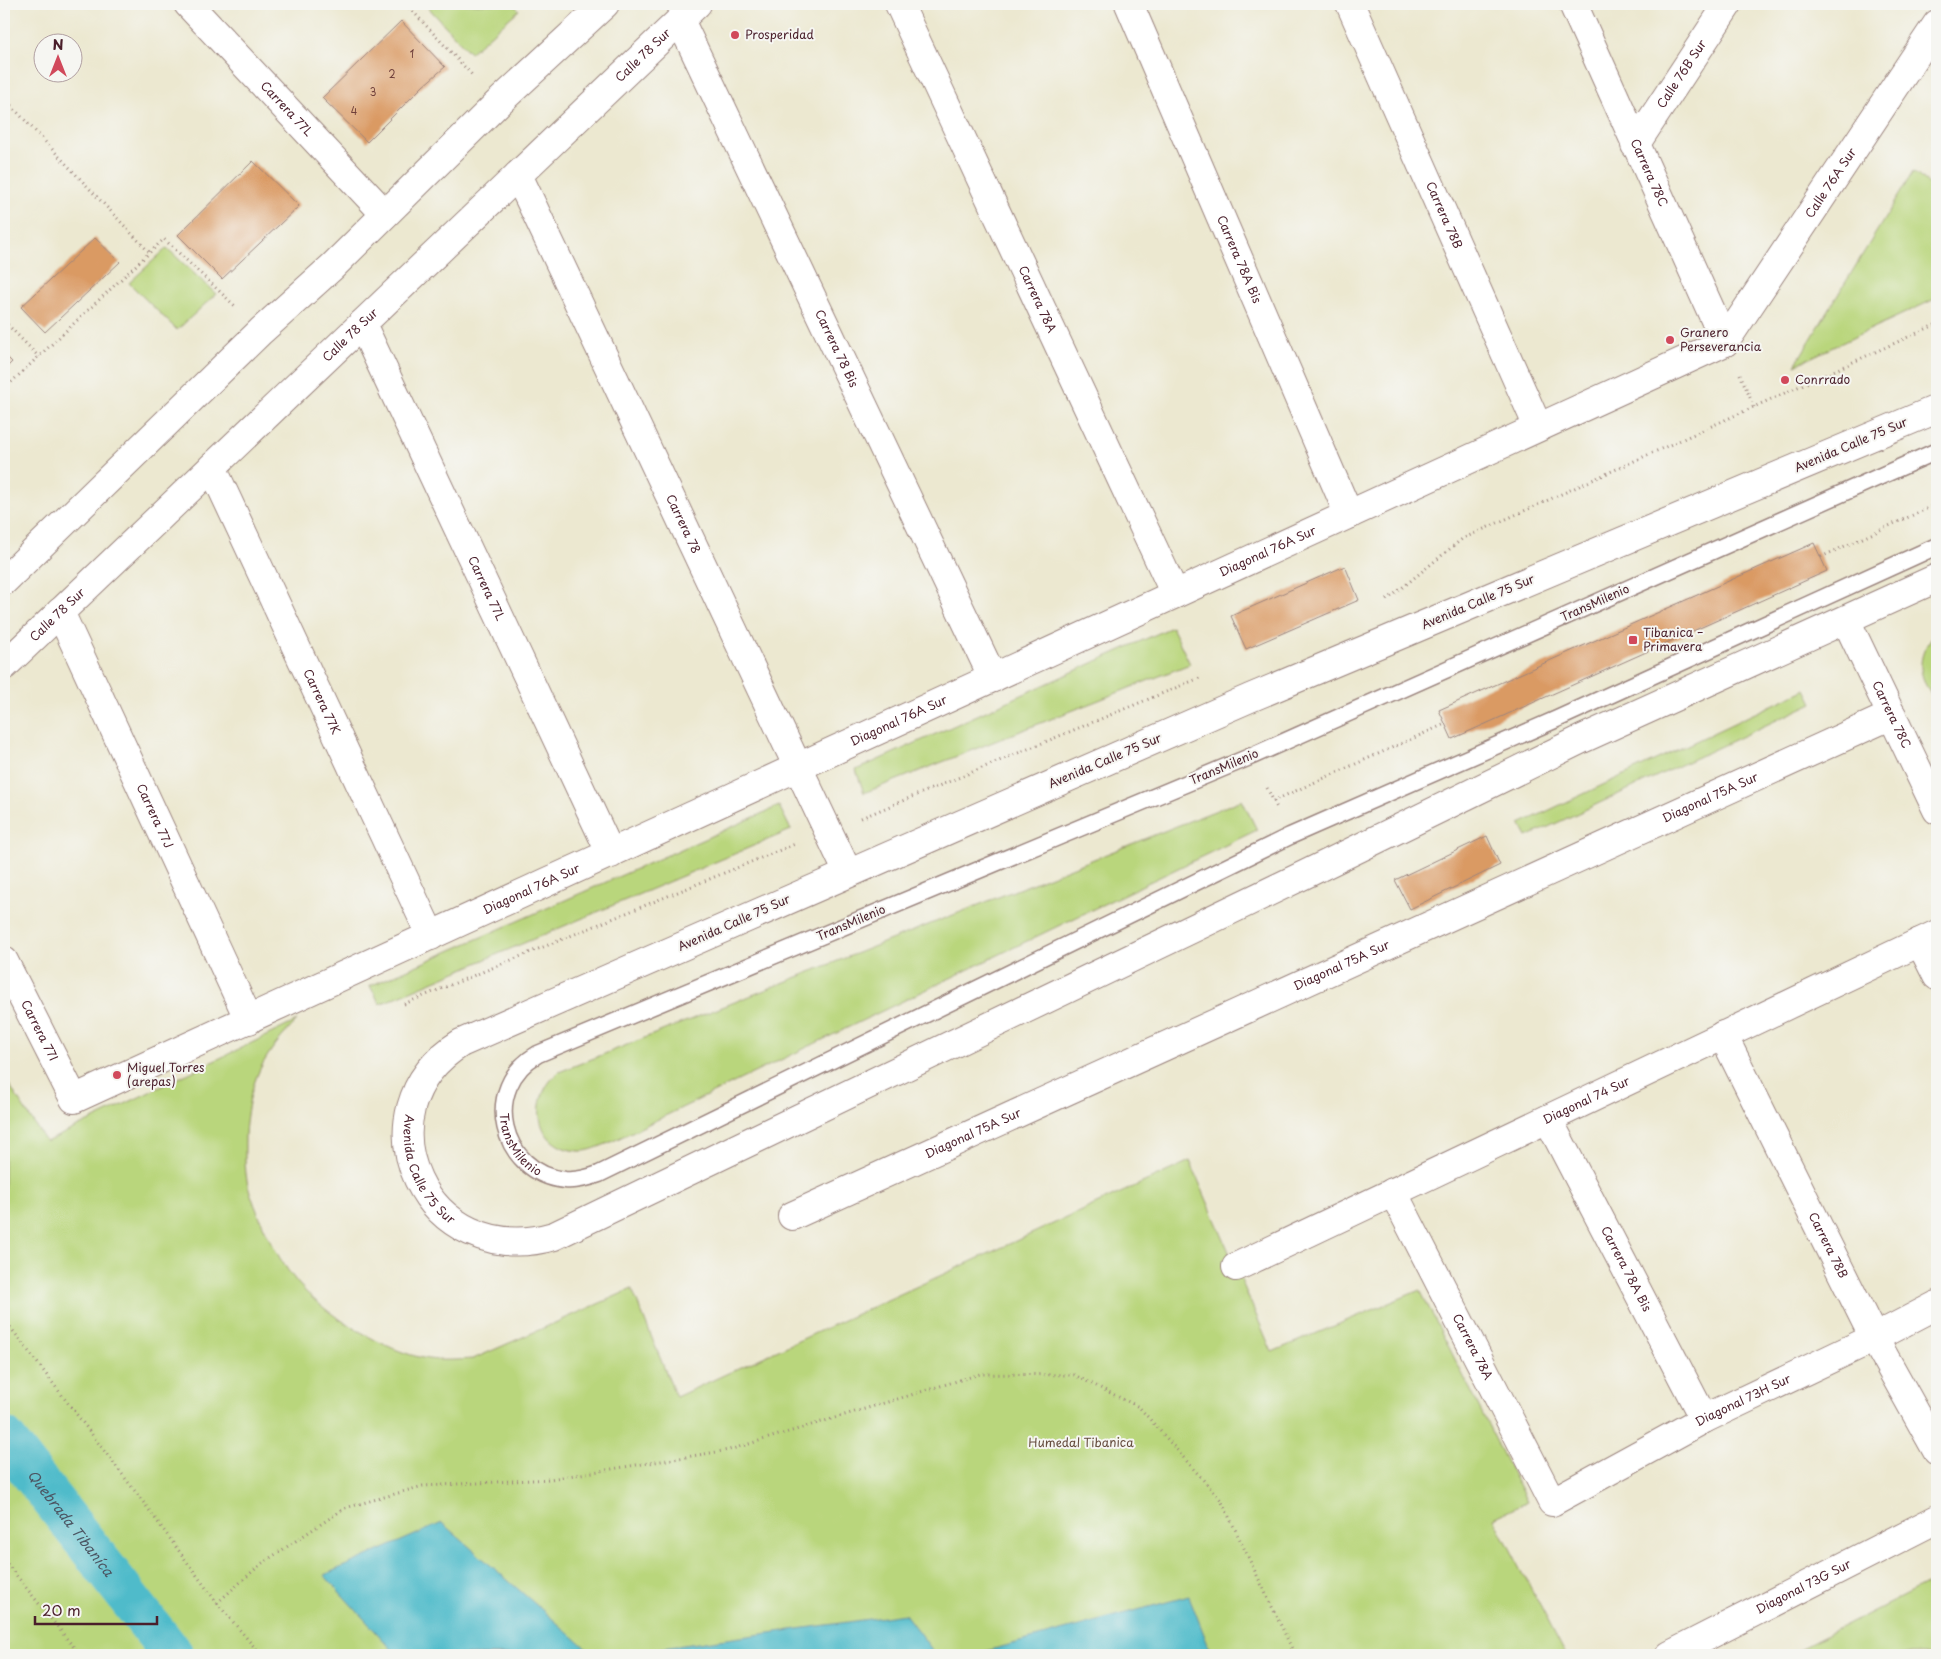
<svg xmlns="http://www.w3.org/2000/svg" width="1941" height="1659" font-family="'Playpen Sans',sans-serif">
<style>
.green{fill:#b9d67c;stroke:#827a54}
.water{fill:#4fbbca;stroke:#4c6d7a}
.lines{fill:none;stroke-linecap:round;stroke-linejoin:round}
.canal{stroke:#4fbbca;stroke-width:42}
.building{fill:#da9a63}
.lane-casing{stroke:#9b847e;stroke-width:19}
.street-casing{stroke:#9b847e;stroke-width:30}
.secondary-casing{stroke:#9b847e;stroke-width:30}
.primary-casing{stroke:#9b847e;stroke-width:30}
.path{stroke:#9b847e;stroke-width:3;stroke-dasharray:1 4;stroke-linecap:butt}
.lane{stroke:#fff;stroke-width:16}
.street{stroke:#fff;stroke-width:28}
.secondary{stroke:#fff;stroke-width:28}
.primary{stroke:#fff;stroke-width:28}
.poi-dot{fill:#d1495b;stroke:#f6f6f2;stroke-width:2}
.labels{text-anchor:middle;stroke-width:4;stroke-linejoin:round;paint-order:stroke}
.number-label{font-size:10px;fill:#6e3e39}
.poi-label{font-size:12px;fill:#4a1f2b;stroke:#f6f6f2;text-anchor:start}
.street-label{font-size:12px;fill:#4a1f2b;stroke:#f6f6f2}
.park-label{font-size:12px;fill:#664d3f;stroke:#f6f6f2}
.water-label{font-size:14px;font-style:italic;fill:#4c5663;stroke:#f6f6f2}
</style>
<rect width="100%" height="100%" fill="#f6f6f2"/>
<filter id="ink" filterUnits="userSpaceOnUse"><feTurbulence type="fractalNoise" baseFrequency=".02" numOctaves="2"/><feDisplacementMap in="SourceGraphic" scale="10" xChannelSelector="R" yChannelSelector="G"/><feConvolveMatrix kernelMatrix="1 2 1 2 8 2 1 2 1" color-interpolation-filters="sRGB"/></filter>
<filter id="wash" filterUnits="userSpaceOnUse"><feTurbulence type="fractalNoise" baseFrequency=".0096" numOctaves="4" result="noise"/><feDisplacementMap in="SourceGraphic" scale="20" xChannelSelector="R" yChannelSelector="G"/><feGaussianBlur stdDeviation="1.12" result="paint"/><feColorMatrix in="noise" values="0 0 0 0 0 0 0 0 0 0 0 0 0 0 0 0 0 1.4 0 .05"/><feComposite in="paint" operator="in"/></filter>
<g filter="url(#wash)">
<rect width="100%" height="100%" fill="#ece8d0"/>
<g class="green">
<polygon points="425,4 513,4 519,10 470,53"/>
<polygon points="1913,172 1937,190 1937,298 1795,365"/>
<polygon points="167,248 216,294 177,330 129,283"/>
<polygon points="1172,627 1190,664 864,793 856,770"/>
<path d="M 1937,632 L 1937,706 C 1933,697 1926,688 1923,678 C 1917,661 1925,643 1937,632 Z"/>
<polygon points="1806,689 1813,703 1527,837 1520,824"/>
<path d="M 1242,800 L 1257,830 L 609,1143 C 600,1146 589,1152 579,1151 C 535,1149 527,1098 559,1072 Z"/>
<polygon points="779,806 791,830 380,1004 370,986"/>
<path d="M 297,1021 C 282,1036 269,1051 260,1069 C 250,1090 246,1114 245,1136 C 245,1155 244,1175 250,1192 C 262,1227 280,1266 306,1292 C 322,1308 341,1321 361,1332 C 381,1344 405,1355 428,1359 C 443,1361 458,1360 473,1359 L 632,1289 L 676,1397 L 1190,1161 L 1272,1352 L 1420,1290 L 1527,1502 L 1494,1518 L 1566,1655 L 4,1655 L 4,1077 L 46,1142 Z"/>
<polygon points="1937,1579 1937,1655 1788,1655"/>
</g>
<g class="water">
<polygon points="442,1523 594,1655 397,1655 324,1575"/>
<polygon points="1189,1596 1212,1655 972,1655"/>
<polygon points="905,1614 936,1655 612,1655"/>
</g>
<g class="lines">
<path class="canal" id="s1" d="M 4,1438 L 173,1655"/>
</g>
<g id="blocks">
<g class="building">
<polygon points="401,21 445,67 423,86 367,142 322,98"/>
<polygon points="253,161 299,206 222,279 178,235"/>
<polygon points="95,238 120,262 45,332 21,307"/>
<polygon points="4,354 12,362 4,370"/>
<polygon points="1814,543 1827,571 1452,739 1439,710"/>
<polygon points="1345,566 1359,600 1246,649 1231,616"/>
<polygon points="1487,836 1500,865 1410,909 1395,880"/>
</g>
</g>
</g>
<g filter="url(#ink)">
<use href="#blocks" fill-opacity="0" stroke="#9b847e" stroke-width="1"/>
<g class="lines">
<defs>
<g id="lane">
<path id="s2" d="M 1937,451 L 1252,756 L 538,1054 C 480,1087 500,1173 565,1180 C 577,1181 588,1178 599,1174 L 1290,836 L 1557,719 L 1937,546"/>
</g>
<g id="street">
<path id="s3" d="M 188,4 L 385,214"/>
<path id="s4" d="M 899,4 L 1175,594"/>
<path id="s5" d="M 1129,4 L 1349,515"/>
<path id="s6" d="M 1350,4 L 1538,427"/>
<path id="s7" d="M 1573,4 L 1725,342"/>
<path id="s8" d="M 680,20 L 993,678"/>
<path id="s9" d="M 1635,145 L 1728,4"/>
<path id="s10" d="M 362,324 L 611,854"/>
<path id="s11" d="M 1725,342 L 1937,24"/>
<path id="s12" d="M 212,467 L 431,936"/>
<path id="s13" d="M 60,612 L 249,1020"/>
<path id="s14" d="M 1846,620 L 1937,810"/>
<polyline points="1920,942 1937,976"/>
<path id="s15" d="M 4,961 L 74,1099 L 1725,342"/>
<path id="s16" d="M 1723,1035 L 1874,1338 L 1937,1451"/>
<path id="s17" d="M 1548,1119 L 1704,1419"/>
<path id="s18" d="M 1393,1192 L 1552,1502 L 1704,1419 L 1874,1338 L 1937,1305"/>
<path id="s19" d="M 792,1216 L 1892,715"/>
<path id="s20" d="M 1236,1267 L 1937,934"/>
<path id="s21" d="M 1670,1655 L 1937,1519"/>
</g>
<g id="secondary">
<path id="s22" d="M 518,175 L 848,873"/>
<polyline points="4,581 261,331 332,267 498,103 605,4"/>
<path id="s23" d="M 4,666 L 697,4"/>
</g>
<g id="primary">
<path id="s24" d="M 1937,409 L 1250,698 L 461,1043 C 351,1112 426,1273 554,1236 L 1308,873 L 1582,739 L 1937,578"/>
</g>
</defs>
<use href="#lane" class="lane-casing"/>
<use href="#street" class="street-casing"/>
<use href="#secondary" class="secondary-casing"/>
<use href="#primary" class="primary-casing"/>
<g class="path">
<polyline points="406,4 474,77"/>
<polyline points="4,98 150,253"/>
<polyline points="4,321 39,357"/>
<polyline points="1740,374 1754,407"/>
<polyline points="4,389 164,239 235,306"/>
<polyline points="1821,557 1937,504"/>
<polyline points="1387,600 1462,539 1937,324"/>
<polyline points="1267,788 1278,810"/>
<polyline points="1273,801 1445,724"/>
<polyline points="861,818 1202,677"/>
<polyline points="404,1004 795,844"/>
<polyline points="4,1319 141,1499 217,1603 261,1655"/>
<polyline points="4,1560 80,1655"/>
<polyline points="217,1603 261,1564 345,1508 423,1486 550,1479 729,1450 980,1374 1074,1375 1139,1407 1221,1500 1295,1655"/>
</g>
<use href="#lane" class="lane"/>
<use href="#street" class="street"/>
<use href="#secondary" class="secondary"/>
<use href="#primary" class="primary"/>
</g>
</g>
<g class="poi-dot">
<circle cx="735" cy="35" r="5"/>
<circle cx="1670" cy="340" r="5"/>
<circle cx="1785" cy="380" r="5"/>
<rect x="1628" y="635" width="10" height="10" rx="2.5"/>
<circle cx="117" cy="1075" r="5"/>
</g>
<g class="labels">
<g class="number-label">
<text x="412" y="58">1</text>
<text x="392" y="78">2</text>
<text x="373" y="96">3</text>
<text x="354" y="115">4</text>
</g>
<g class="poi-label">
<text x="745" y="39">Prosperidad</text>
<text x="1680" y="337">Granero<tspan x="1680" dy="14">Perseverancia</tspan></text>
<text x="1795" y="384">Conrrado</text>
<text x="1643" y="637">Tibanica –<tspan x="1643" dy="14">Primavera</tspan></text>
<text x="127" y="1072">Miguel Torres<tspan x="127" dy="14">(arepas)</tspan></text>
</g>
<g class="street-label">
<text dy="4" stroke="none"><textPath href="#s23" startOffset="884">Calle 78 Sur</textPath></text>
<text dy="4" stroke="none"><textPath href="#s9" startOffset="85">Calle 76B Sur</textPath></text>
<text dy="4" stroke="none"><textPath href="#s3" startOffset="144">Carrera 77L</textPath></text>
<text dy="4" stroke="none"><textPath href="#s7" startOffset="185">Carrera 78C</textPath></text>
<text dy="4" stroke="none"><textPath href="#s11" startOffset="191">Calle 76A Sur</textPath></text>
<text dy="4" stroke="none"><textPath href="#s6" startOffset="231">Carrera 78B</textPath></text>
<text dy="4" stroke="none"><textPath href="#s5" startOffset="278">Carrera 78A Bis</textPath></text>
<text dy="4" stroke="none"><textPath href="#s4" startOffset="326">Carrera 78A</textPath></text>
<text dy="4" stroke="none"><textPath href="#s23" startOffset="479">Calle 78 Sur</textPath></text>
<text dy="4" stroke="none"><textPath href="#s8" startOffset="364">Carrera 78 Bis</textPath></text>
<text transform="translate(1851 445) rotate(-23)" y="4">Avenida Calle 75 Sur</text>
<text dy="4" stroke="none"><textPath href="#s22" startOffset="386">Carrera 78</textPath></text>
<text dy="4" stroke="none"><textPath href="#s15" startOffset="1468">Diagonal 76A Sur</textPath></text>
<text dy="4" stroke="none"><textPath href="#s10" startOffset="292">Carrera 77L</textPath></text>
<text transform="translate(1478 602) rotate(-23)" y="4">Avenida Calle 75 Sur</text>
<text transform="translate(1595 603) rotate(-24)" y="4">TransMilenio</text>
<text dy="4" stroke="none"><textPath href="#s23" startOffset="74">Calle 78 Sur</textPath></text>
<text dy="4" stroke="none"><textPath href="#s12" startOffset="259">Carrera 77K</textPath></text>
<text dy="4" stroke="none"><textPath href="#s14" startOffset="105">Carrera 78C</textPath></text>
<text dy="4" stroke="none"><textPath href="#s15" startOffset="1062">Diagonal 76A Sur</textPath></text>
<text transform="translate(1105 761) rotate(-23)" y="4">Avenida Calle 75 Sur</text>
<text transform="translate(1224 767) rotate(-23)" y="4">TransMilenio</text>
<text dy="4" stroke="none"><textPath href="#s19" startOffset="1009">Diagonal 75A Sur</textPath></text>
<text dy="4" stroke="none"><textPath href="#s13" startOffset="225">Carrera 77J</textPath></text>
<text dy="4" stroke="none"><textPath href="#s15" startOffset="658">Diagonal 76A Sur</textPath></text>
<text transform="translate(734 923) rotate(-24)" y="4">Avenida Calle 75 Sur</text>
<text transform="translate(851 923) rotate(-23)" y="4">TransMilenio</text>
<text dy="4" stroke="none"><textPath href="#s19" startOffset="604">Diagonal 75A Sur</textPath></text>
<text dy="4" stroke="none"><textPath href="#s15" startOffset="78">Carrera 77I</textPath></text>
<text dy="4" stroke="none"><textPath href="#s20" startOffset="388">Diagonal 74 Sur</textPath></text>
<text dy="4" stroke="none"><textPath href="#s19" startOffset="199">Diagonal 75A Sur</textPath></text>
<text dy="4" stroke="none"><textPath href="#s2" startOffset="1632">TransMilenio</textPath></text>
<text dy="4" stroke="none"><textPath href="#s24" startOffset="1758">Avenida Calle 75 Sur</textPath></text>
<text dy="4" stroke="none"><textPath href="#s16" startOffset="235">Carrera 78B</textPath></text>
<text dy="4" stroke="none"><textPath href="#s17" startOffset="169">Carrera 78A Bis</textPath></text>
<text dy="4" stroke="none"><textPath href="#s18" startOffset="174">Carrera 78A</textPath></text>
<text dy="4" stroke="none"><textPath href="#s18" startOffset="565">Diagonal 73H Sur</textPath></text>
<text dy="4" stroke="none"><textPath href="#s21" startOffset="150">Diagonal 73G Sur</textPath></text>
</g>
<g class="park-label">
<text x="1081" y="1447">Humedal Tibanica</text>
</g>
<g class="water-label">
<text dy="5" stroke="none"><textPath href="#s1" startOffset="108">Quebrada Tibaníca</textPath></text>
</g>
</g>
<rect width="1941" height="1659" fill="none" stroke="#f6f6f2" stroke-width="20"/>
<g transform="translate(58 58)"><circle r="24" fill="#f6f6f2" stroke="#b1a0a2"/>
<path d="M0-4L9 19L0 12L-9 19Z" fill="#d1495b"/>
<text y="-8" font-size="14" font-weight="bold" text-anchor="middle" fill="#4a1f2b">N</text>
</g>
<path d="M35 1616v8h122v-8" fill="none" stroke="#4a1f2b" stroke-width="2.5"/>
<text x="42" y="1616" font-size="15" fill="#4a1f2b" stroke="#f6f6f2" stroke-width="4" paint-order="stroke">20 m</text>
</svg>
